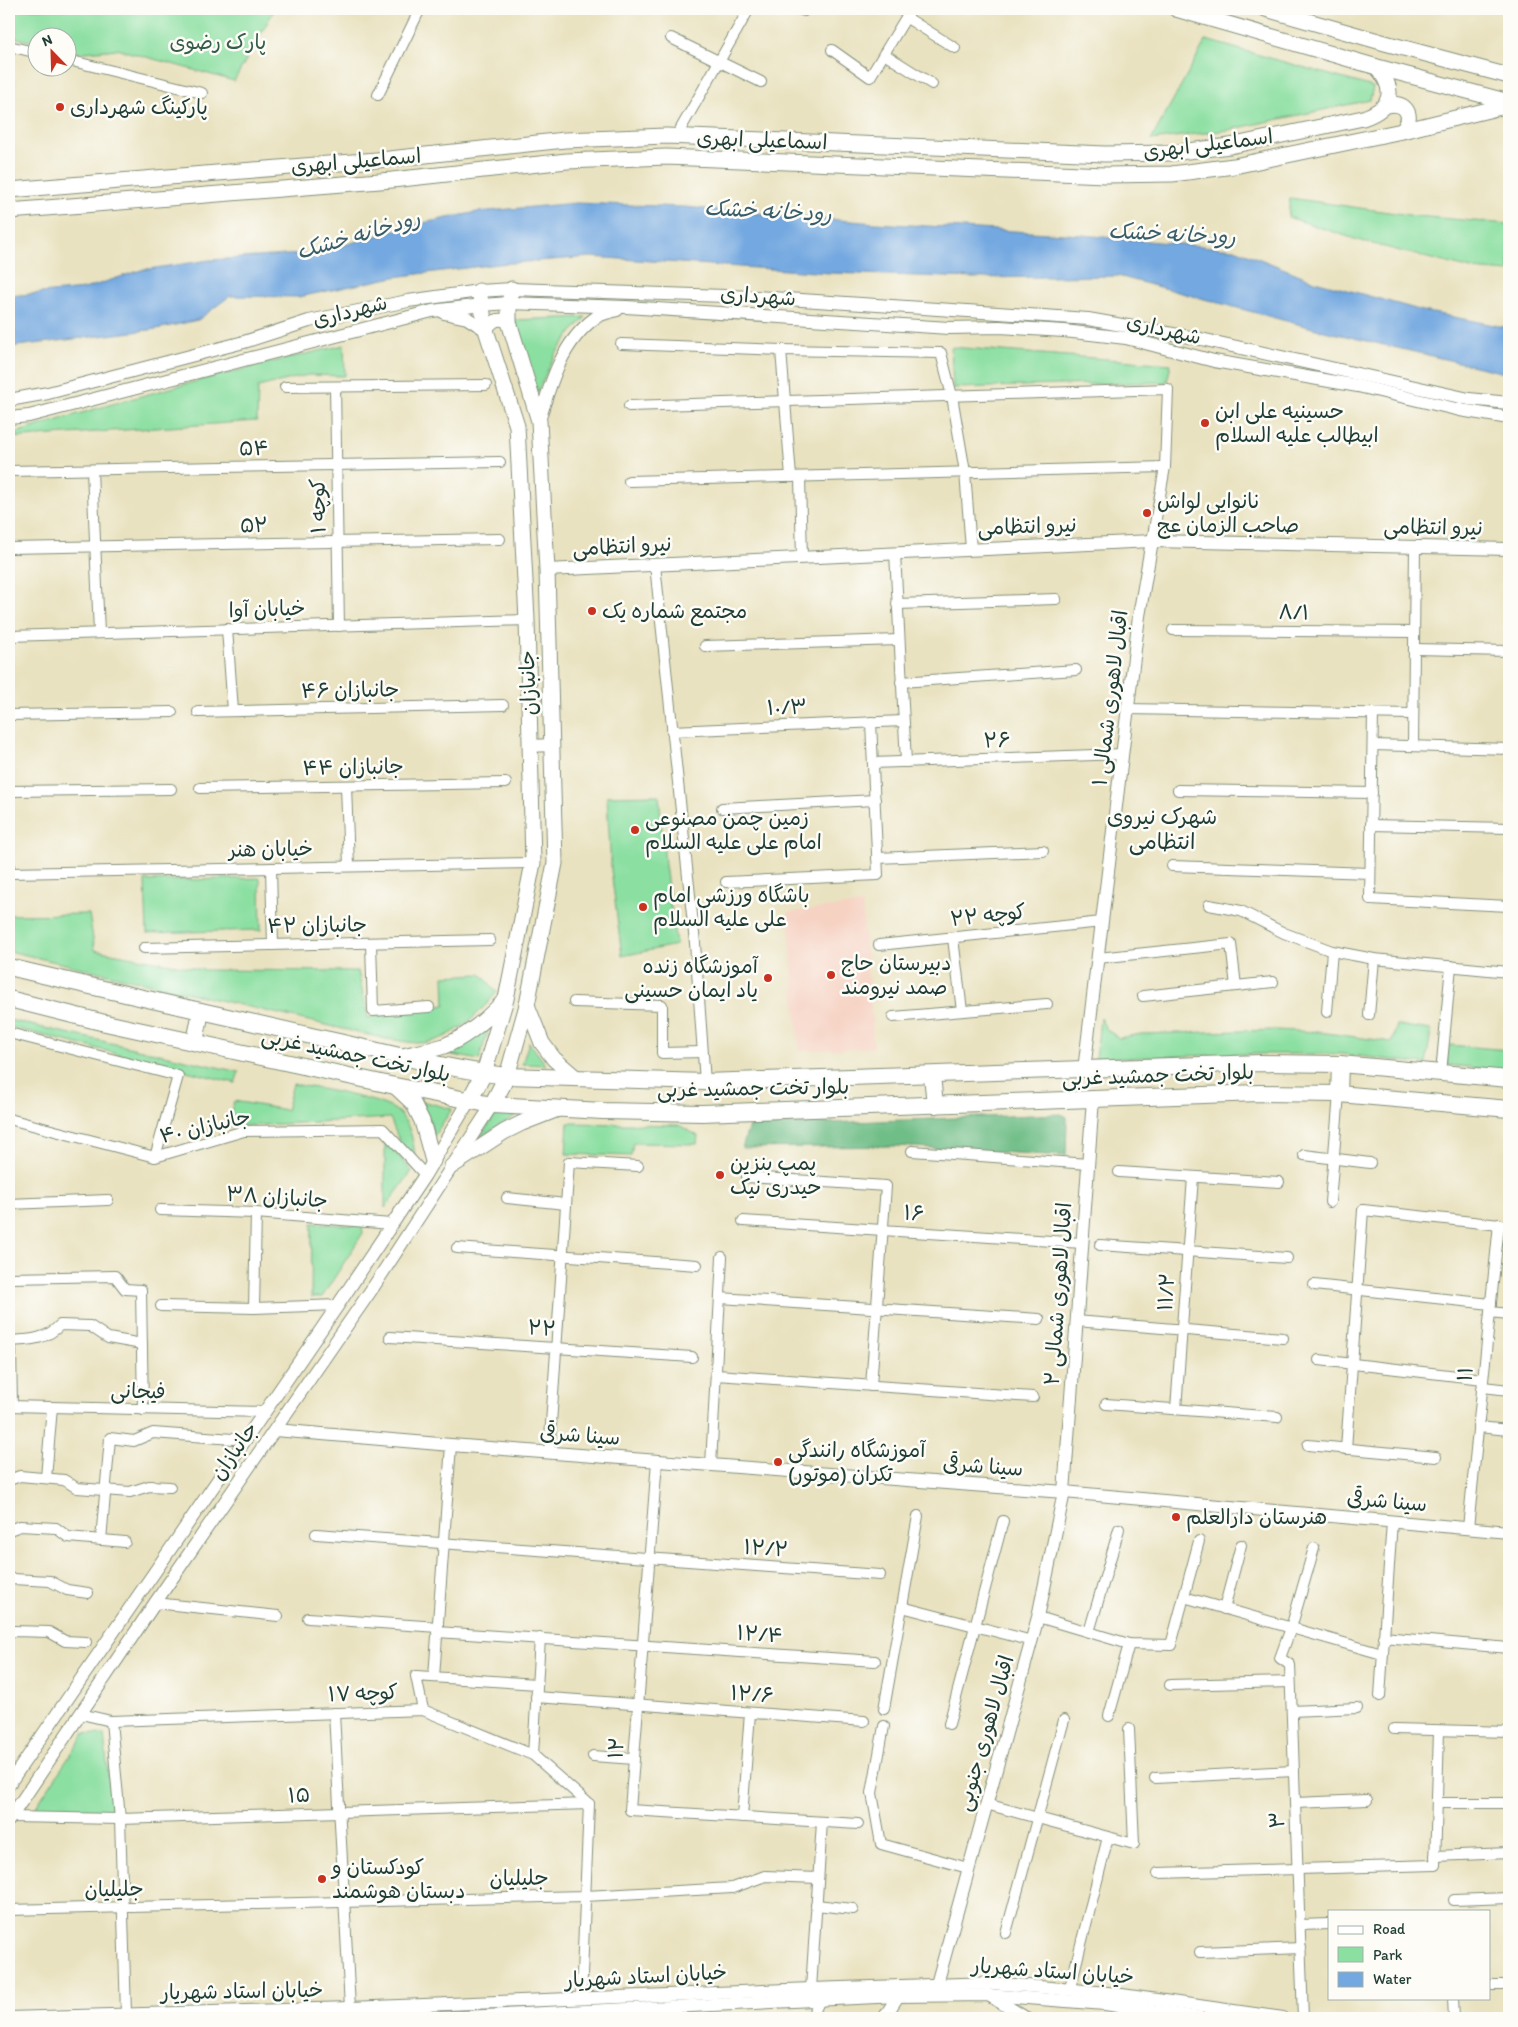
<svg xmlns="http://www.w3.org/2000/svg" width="1518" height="2027" font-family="Itim,'Playpen Sans Arabic',sans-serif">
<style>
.built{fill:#f6d2c3}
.green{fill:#8bdfa1;stroke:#558e6a}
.forest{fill:#70be87;stroke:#487e5e}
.water{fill:#73a8e0;stroke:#49728a}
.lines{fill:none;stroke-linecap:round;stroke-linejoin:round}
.minor-casing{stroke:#84907a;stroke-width:12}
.tertiary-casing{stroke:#84907a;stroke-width:14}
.secondary-casing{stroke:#84907a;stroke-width:17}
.primary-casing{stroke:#84907a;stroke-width:18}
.minor{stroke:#fff;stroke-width:10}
.tertiary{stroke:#fff;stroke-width:12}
.secondary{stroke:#fff;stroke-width:15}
.primary{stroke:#fff;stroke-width:16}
.poi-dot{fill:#c8321e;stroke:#fdfcf7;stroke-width:2}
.labels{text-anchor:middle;stroke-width:5;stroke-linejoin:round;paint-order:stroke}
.park-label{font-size:21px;fill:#355d4a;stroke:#fdfcf7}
.poi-label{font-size:21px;fill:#1f3d34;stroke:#fdfcf7;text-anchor:start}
.street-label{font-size:21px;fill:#1f3d34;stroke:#fdfcf7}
.water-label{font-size:22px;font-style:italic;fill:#385d68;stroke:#fdfcf7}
.neighbourhood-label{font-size:22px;fill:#1f3d34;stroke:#fdfcf7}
</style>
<rect width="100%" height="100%" fill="#fdfcf7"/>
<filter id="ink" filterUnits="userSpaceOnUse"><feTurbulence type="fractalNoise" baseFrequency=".02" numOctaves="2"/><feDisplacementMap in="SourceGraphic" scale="10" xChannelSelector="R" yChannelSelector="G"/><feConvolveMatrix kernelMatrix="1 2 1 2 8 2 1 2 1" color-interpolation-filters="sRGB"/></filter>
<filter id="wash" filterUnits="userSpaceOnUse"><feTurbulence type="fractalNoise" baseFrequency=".0096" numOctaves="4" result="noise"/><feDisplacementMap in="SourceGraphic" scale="20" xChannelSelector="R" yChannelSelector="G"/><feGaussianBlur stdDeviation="1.12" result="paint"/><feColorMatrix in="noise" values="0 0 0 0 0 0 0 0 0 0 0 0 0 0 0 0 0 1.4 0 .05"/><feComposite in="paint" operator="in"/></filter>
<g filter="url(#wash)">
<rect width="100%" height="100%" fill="#e9e2c0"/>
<polygon class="built" points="862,904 874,1048 799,1051 788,912"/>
<g class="green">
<polygon points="15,9 275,9 234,81 117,49 76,53 68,51 68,38 38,38 37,43 9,36"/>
<polygon points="1206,40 1373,87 1370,100 1228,130 1151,140"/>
<polygon points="1290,198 1416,216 1509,224 1509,272 1471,269 1361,241 1288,217"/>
<polygon points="586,317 571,333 555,355 537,393 514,320"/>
<path d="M 344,345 L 345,376 L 308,375 L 258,387 L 257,421 L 9,438 L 9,435 C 119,400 232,371 344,345 Z"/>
<polygon points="951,347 1171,364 1167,382 953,388"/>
<polygon points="659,795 665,865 676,945 622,956 611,870 607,796"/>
<polygon points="260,878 261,930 147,933 145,881"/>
<path d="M 89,914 L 95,950 L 204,970 L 358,971 L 368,1018 L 445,1005 L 444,976 L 481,974 L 497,992 C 480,1013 457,1036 429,1042 C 418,1045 397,1040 386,1039 L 9,951 L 9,915 Z"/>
<polygon points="1100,1018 1107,1030 1119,1038 1141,1034 1275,1030 1319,1032 1392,1042 1397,1025 1431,1030 1426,1064 1341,1054 1240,1054 1096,1059"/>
<polygon points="9,1020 239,1072 235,1083 9,1027"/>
<polygon points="490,1024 479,1060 442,1053"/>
<polygon points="529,1042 546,1065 522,1064"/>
<polygon points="1449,1045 1509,1050 1509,1071 1447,1065"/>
<path d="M 293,1084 C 315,1088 384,1099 398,1112 C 410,1123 413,1140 415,1155 C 401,1151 395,1130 390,1118 L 226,1127 L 234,1101 L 286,1110 Z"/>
<polygon points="418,1100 452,1109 434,1136 429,1118"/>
<polygon points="496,1114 517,1115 479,1138"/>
<polygon points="568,1123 679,1125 698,1136 697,1144 633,1143 631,1156 566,1154"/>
<polygon points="385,1140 412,1171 385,1208"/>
<polygon points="312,1223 362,1226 363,1233 322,1297 311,1297"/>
<polygon points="85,1733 104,1735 112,1812 31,1814"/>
</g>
<polygon class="forest" points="1061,1114 1067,1117 1066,1156 896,1146 742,1148 749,1126"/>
<polygon class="water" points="576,203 684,207 875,223 1082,235 1235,249 1315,281 1423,311 1509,328 1509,374 1320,330 1118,276 975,278 830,273 591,257 498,264 394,277 299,297 230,296 198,320 157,329 9,347 9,296 84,289 141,270 210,260 317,253 413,225 477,212"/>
</g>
<g filter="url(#ink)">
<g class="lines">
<defs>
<g id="minor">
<polyline points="799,9 804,11"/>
<polyline points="907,18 955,48"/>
<polyline points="671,38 761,82"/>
<polyline points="9,46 38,53"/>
<polyline points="832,50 870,77 911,9"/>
<polyline points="884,54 932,84"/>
<polyline points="68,60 202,93"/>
<polyline points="378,95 420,9"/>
<polyline points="676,137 749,9"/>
<polyline points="621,344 781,350 941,353 952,396 965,472 971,549"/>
<polyline points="781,350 791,477"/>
<polyline points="285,387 486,385"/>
<polyline points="335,387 339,626"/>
<polyline points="629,406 1168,389 1165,467 1152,541"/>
<polyline points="92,470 99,633"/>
<polyline points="9,471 500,462"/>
<polyline points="800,477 802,558"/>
<polyline points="629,481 1165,467"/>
<polyline points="9,548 500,539"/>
<polyline points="895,553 906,762"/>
<polyline points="655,565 695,943 705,1082"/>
<polyline points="897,604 1056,599"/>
<polyline points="227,629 233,711"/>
<polyline points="1173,630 1414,632"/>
<polyline points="9,636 527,620"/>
<polyline points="705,646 899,640"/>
<polyline points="1414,649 1509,651"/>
<polyline points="901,682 1076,670"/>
<polyline points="1128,709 1413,714"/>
<polyline points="198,712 503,705"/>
<polyline points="1373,713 1370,899 1509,906"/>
<polyline points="9,715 172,712"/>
<polyline points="672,731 903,721"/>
<polyline points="1373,745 1509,749"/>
<polyline points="1413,746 1415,547"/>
<polyline points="873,763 1123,754"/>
<polyline points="346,786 349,866"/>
<polyline points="200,788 506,783"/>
<polyline points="1178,790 1372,793"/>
<polyline points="9,791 171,789"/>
<polyline points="722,808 875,800"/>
<polyline points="9,821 9,873 533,863"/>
<polyline points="1371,825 1509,828"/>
<polyline points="877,858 1043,851"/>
<polyline points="1172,866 1370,873"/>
<polyline points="271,868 273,945"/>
<polyline points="726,882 878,875 871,722"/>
<polyline points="1209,905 1241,911 1284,933 1332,951 1374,959 1509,972"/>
<polyline points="953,938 962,1011"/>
<polyline points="371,943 373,1011 429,1007"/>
<polyline points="879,945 1102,922"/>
<polyline points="144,948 490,940"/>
<polyline points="1098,958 1231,944 1236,986"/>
<polyline points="1143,996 1273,982"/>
<polyline points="574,1002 662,1005 662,1053 702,1052"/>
<polyline points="1327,1012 1332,951"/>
<polyline points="1369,1015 1374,959"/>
<polyline points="893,1017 1047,1004"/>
<polyline points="9,1033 178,1076 155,1157"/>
<polyline points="1441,1073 1451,966"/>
<polyline points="9,1119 155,1157 244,1131 383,1129 425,1175"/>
<polyline points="912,1151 1088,1164"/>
<polyline points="1304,1155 1370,1163"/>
<polyline points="1119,1172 1279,1182"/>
<polyline points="747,1177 886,1186 871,1386"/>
<polyline points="507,1198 566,1204"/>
<polyline points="1330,1202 1339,1094"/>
<polyline points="9,1204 108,1200"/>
<polyline points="160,1210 256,1213 391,1224"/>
<polyline points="743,1221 1082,1243"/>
<polyline points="1100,1245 1287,1258"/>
<polyline points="457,1248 697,1265"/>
<polyline points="9,1278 115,1276 125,1289 141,1290 143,1410"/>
<polyline points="1314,1285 1491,1304"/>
<polyline points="720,1298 1039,1319"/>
<polyline points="161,1306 254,1308 338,1305"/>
<polyline points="254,1308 256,1213"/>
<polyline points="1490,1312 1509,1314"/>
<polyline points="1076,1321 1283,1338"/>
<polyline points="390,1337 692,1357"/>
<path d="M 9,1341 C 29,1340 46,1340 60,1325 L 90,1326 L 108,1338 L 142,1344"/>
<polyline points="9,1345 11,1349 12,1406"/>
<polyline points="1319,1360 1483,1379"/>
<polyline points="716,1375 1033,1397"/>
<polyline points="1483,1387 1509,1390"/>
<polyline points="1106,1404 1277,1417"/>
<polyline points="9,1406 265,1412"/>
<polyline points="1176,1409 1193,1177"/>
<polyline points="1478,1427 1509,1430"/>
<polyline points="1308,1445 1436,1457"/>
<polyline points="1346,1449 1363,1210 1509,1226"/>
<polyline points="549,1453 569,1162 638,1166"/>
<polyline points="657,1461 630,1810 858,1824"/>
<polyline points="711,1465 722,1257"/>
<polyline points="46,1478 52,1407"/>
<polyline points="9,1480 20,1476 64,1480 77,1488 130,1492 149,1486 170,1487"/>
<polyline points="1468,1528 1499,1224"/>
<polyline points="9,1530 20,1526 56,1528 68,1537 125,1542"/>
<polyline points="316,1534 880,1575"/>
<polyline points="101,1540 110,1438 134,1441 153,1433 233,1439"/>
<polyline points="9,1581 13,1579 50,1581 67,1590 88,1593"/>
<polyline points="1184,1597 1382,1654"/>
<polyline points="155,1603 278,1616"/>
<polyline points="902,1607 1032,1641"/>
<polyline points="1224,1609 1241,1545"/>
<polyline points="1038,1617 1129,1644 1171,1645 1199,1541"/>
<polyline points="308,1618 438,1627"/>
<polyline points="437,1632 875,1661"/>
<polyline points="1089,1632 1119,1529"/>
<polyline points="9,1633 14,1631 49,1632 65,1641 86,1642"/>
<polyline points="1383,1637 1509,1648"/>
<polyline points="434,1677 451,1445"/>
<polyline points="1170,1685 1290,1682"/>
<polyline points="1380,1696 1392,1521"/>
<polyline points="536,1697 864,1721"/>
<polyline points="884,1709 918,1516"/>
<polyline points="423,1710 416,1676 537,1684"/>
<polyline points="1292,1711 1357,1708"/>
<polyline points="334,1713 350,2008"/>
<polyline points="81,1714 111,1721 423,1710 533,1755 589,1804"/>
<polyline points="1109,1716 1129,1644"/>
<polyline points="111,1721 120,1819 126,2013"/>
<polyline points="949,1724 1003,1521"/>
<polyline points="884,1726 872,1793 881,1844 968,1868"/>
<polyline points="1394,1729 1509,1732"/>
<polyline points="533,1755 540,1638"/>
<polyline points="593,1756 634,1759"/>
<polyline points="1155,1778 1294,1771"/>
<polyline points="1295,1803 1367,1800"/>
<polyline points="1437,1803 1509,1803"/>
<polyline points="986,1804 1134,1844 1129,1729"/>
<polyline points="10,1817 120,1819 589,1804"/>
<polyline points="742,1817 750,1713"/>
<polyline points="1435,1856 1509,1853"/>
<polyline points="1158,1873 1435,1865 1439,1731"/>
<polyline points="1454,1900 1509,1898"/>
<polyline points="816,1905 853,1909"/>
<polyline points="9,1910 585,1896 732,1888 765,1876 818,1878"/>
<polyline points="1300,1925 1329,1924"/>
<polyline points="1006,1933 1064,1720"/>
<polyline points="1200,1952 1301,1948"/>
<polyline points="1489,1985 1509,1985"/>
<polyline points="1070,1988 1108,1837"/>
<polyline points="811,1989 822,1822"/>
<polyline points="1453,1998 1454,2018"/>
<polyline points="581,1999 589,1804"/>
<polyline points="811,2018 820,2000"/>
<polyline points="1303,2018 1290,1665 1280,1658 1291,1628 1314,1548"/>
</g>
<g id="tertiary">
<path d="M 444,313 L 467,318 L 486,330 C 493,320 498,317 509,322"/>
<polyline points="9,400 48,393 244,342 309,321 408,301 479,291 512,289 756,297 1088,319 1201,339 1469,399 1509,403"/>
<polyline points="9,418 29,416 432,311 482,305 509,303 626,307 949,328 1000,327 1064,331 1126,338 1214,361 1358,386 1460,410 1509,418"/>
<path d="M 539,421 C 550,384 562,342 595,318 C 600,314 610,312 617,310"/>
<polyline points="547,570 1152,541 1509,549"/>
<polyline points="530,746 551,745"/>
<polyline points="1084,1070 1139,616 1152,541"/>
<polyline points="275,1430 451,1445 1064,1492 1509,1532"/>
<polyline points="9,1784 338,1305 425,1175 469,1101"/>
<polyline points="9,1820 155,1603 374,1286 492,1105"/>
<polyline points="937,1984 1038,1617 1064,1492 1093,1099"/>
<polyline points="990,1996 1026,2018"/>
<polyline points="9,2018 350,2008 811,1989 992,1983 1108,1993 1283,2018"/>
<polyline points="441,2018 898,1996 988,1995 1105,2004 1200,2018"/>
<polyline points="884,2018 898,1996"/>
</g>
<g id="secondary">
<polyline points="1176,9 1377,67 1509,102"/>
<polyline points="1266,9 1385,43 1509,76"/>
<path d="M 1385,106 C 1405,99 1416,116 1402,131"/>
<path d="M 9,190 L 389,159 L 565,140 L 666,136 L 1105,154 L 1171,153 L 1230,146 L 1363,118 C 1392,108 1397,91 1377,67"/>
<polyline points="9,211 392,180 567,161 666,157 1105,175 1172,174 1234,166 1402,131 1509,105"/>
<polyline points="479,291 486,330 517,426 527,620 533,863 506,999 484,1073"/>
<polyline points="527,1005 542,1043 554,1059 576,1078"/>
<path d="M 403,1056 C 416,1053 431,1050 444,1046 C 467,1037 487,1019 503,1002"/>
<polyline points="507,1076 527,1005 555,863 547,570 539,421 509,322 509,303 512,289"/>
<polyline points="395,1086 413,1103 422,1121 433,1161"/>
<polyline points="452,1166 504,1132 522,1123 558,1109"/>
</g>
<g id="primary">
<path d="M 9,967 C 108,991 208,1012 307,1035 C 373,1049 440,1068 507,1076 L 705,1082 L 1261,1063 L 1340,1064 L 1509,1079"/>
<polyline points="9,999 101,1022 395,1086 492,1105 603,1111 702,1113 1259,1093 1339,1094 1509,1109"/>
<polyline points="195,1042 201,1011"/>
<polyline points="932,1075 935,1105"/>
<polyline points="1339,1094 1340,1064"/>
<polyline points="469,1101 484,1073"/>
<polyline points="492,1105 507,1076"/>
</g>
</defs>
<use href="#minor" class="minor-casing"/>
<use href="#tertiary" class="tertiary-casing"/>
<use href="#secondary" class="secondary-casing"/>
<use href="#primary" class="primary-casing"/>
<use href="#minor" class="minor"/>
<use href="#tertiary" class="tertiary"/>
<use href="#secondary" class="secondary"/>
<use href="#primary" class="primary"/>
</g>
</g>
<g class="poi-dot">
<circle cx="60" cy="107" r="5"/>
<circle cx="1205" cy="423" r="5"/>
<circle cx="1147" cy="513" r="5"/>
<circle cx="592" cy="611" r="5"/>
<circle cx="635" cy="830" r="5"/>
<circle cx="643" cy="907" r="5"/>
<circle cx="831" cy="975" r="5"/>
<circle cx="768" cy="978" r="5"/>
<circle cx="720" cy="1175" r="5"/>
<circle cx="778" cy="1462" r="5"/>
<circle cx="1176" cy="1517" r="5"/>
<circle cx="322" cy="1879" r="5"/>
</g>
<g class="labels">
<g class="park-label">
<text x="218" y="49">پارک رضوی</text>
</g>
<g class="poi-label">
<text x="70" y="114">پارکینگ شهرداری</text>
<text x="1215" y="418">حسینیه علی ابن<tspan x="1215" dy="24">ابیطالب علیه السلام</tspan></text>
<text x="1157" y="508">نانوایی لواش<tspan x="1157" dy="24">صاحب الزمان عج</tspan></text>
<text x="602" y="618">مجتمع شماره یک</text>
<text x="645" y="825">زمین چمن مصنوعی<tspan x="645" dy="24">امام علی علیه السلام</tspan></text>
<text x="653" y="902">باشگاه ورزشی امام<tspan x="653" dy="24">علی علیه السلام</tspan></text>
<text x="841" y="970">دبیرستان حاج<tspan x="841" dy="24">صمد نیرومند</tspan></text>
<text x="758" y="973" text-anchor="end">آموزشگاه زنده<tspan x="758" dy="24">یاد ایمان حسینی</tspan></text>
<text x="730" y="1170">پمپ بنزین<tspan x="730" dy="24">حیدری نیک</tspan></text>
<text x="788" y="1457">آموزشگاه رانندگی<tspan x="788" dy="24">تکران (موتور)</tspan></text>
<text x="1186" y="1524">هنرستان دارالعلم</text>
<text x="332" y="1874">کودکستان و<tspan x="332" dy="24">دبستان هوشمند</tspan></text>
</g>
<g class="street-label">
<text transform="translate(762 140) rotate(2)" y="7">اسماعیلی ابهری</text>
<text transform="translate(1208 144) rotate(-7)" y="7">اسماعیلی ابهری</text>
<text transform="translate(356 161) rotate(-5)" y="7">اسماعیلی ابهری</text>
<text transform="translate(758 296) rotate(4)" y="7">شهرداری</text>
<text transform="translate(350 311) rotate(-14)" y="7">شهرداری</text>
<text transform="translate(1164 329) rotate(13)" y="7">شهرداری</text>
<text transform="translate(254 448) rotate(-1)" y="7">۵۴</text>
<text transform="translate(318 506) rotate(-91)" y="7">کوچه ۱</text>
<text transform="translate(254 525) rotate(-1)" y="7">۵۲</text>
<text transform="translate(1027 526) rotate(-2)" y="7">نیرو انتظامی</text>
<text transform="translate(1433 527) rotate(1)" y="7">نیرو انتظامی</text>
<text transform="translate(622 546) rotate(-3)" y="7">نیرو انتظامی</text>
<text transform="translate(267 609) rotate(-2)" y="7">خیابان آوا</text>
<text transform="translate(1294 612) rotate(1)" y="7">۸/۱</text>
<text transform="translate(528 683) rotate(-92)" y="7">جانبازان</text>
<text transform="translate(350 690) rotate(-1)" y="7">۴۶ جانبازان</text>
<text transform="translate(1110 698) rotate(-83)" y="7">اقبال لاهوری شمالی ۱</text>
<text transform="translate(787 707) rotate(-2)" y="7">۱۰/۳</text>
<text transform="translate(997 740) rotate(-2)" y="7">۲۶</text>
<text transform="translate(353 767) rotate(-1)" y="7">۴۴ جانبازان</text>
<text transform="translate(271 849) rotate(-1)" y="7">خیابان هنر</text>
<text transform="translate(988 915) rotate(-6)" y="7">کوچه ۲۲</text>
<text transform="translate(317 925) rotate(-1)" y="7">۴۲ جانبازان</text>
<text transform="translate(356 1055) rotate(12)" y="7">بلوار تخت جمشید غربی</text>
<text transform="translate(1158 1075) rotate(-2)" y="7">بلوار تخت جمشید غربی</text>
<text transform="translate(753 1088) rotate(-1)" y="7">بلوار تخت جمشید غربی</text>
<text transform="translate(205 1126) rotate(-13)" y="7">۴۰ جانبازان</text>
<text transform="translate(277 1197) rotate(4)" y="7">۳۸ جانبازان</text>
<text transform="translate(914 1213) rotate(4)" y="7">۱۶</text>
<text transform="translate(1166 1292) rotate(-86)" y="7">۱۱/۲</text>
<text transform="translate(1058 1294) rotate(-86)" y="7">اقبال لاهوری شمالی ۲</text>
<text transform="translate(542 1328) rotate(4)" y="7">۲۲</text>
<text transform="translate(1465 1374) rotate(-84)" y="7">۱۱</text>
<text transform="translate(138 1391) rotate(1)" y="7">فیجانی</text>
<text transform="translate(580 1435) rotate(4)" y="7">سینا شرقی</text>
<text transform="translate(234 1451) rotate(-55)" y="7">جانبازان</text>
<text transform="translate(983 1466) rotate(4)" y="7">سینا شرقی</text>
<text transform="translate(1387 1501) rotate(5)" y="7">سینا شرقی</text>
<text transform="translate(766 1548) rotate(4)" y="7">۱۲/۲</text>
<text transform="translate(760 1634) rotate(4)" y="7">۱۲/۴</text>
<text transform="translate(363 1693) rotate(-2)" y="7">کوچه ۱۷</text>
<text transform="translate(752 1694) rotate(4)" y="7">۱۲/۶</text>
<text transform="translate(985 1733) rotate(-74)" y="7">اقبال لاهوری جنوبی</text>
<text transform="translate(616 1748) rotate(-86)" y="7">۱۲</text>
<text transform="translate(299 1795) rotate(-2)" y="7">۱۵</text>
<text transform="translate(1277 1820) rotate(-92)" y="7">۳</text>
<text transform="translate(519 1878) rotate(-1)" y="7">جلیلیان</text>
<text transform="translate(114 1889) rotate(-1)" y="7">جلیلیان</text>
<text transform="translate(1053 1971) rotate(4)" y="7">خیابان استاد شهریار</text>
<text transform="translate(646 1976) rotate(-3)" y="7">خیابان استاد شهریار</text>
<text transform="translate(242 1991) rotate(-1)" y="7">خیابان استاد شهریار</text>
</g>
<g class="water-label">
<text transform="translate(768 210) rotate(3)" y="8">رودخانه خشک</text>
<text transform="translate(1172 233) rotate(3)" y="8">رودخانه خشک</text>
<text transform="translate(358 234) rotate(-16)" y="8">رودخانه خشک</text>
</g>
<g class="neighbourhood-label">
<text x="1162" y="824">شهرک نیروی<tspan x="1162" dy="25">انتظامی</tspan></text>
</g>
</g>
<rect width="1518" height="2027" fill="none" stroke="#fdfcf7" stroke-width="30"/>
<rect x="1328" y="1910" width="162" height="90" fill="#fdfcf7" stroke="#a4b0a9"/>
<rect x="1338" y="1926" width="25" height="8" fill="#ffffff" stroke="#a4b0a9"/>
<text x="1373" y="1934" font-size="15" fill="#1f3d34">Road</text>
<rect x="1338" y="1947" width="25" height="15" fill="#8bdfa1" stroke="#a4b0a9"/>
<text x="1373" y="1960" font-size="15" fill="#1f3d34">Park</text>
<rect x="1338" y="1972" width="25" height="15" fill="#73a8e0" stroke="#a4b0a9"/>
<text x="1373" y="1984" font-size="15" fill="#1f3d34">Water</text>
<g transform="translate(52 52) rotate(337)"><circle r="24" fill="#fdfcf7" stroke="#a4b0a9"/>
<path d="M0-4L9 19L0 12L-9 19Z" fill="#c8321e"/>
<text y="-8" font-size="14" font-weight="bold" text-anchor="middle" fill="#1f3d34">N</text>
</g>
</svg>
